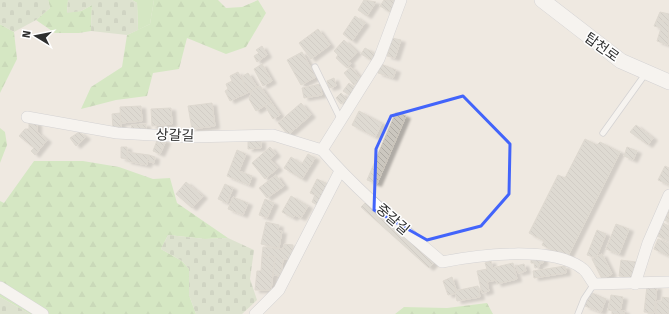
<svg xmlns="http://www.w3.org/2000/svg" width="669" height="314" font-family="'Fira Sans','Noto Sans KR',sans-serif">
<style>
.grass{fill:#b6e59e}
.forest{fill:url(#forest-firs)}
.cemetery{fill:url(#cemetery-stones)}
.building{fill:url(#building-back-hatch);stroke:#cbc5ba;filter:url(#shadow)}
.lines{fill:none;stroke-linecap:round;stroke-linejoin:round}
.service-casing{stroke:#b4b7c1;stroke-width:7}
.minor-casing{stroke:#b4b7c1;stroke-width:12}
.secondary-casing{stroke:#b4b7c1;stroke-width:16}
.service{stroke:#fff;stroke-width:5.5}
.minor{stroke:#fff;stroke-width:11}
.secondary{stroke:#fff;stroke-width:15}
.marked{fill:none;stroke:#4264fb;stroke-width:3;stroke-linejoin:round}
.labels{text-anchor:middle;stroke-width:3;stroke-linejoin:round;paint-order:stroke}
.street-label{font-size:14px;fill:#2e2e2e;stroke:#fff}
</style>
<defs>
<pattern id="forest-firs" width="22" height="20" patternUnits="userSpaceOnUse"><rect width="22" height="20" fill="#b6e59e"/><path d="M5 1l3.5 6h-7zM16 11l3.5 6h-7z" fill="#9dc588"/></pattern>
<pattern id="cemetery-stones" width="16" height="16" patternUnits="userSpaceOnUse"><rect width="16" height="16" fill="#c8d9b8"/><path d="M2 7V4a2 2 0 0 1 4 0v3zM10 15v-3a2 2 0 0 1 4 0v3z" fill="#acbb9e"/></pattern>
<pattern id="building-back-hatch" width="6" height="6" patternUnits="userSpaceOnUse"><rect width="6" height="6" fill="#cbc7bf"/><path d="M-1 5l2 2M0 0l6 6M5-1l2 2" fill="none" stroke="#afaba4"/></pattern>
<filter id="shadow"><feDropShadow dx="4.5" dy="2.5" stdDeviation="1" flood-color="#0004"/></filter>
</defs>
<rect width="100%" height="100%" fill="#efe9e1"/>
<polygon class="grass" points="132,0 154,0 150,24 138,30 137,3"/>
<g class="forest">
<polygon points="48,0 68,0 67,12 81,11 92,5 91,31 79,33 55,33 36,20 50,8"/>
<polygon points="154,0 218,0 226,8 242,7 258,0 266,13 246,47 226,54 187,38 179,69 153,73 147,96 116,100 81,109 91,87 122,67 127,35 150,24"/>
<polygon points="0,24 14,32 17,59 0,93"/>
<polygon points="0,128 5,132 7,145 0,163"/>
<polygon points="34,161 83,161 119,167 153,179 170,178 177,203 228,238 205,239 168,235 161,249 182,261 189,269 189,295 196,314 30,314 0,297 0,201 4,203"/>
<polygon points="487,303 493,314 395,314 404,307 447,308"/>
</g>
<g class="cemetery">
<polygon points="0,0 48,0 50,8 36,20 14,32 0,24"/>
<polygon points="68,0 132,0 137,3 138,30 127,35 91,31 92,5 81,11 67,13"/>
<polygon points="168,235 205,239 228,238 254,250 250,279 257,300 242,314 196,314 189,295 189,269 182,261 161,249"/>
<polygon points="0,297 30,314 0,314"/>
</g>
<g class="building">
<polygon points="364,0 376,2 367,16 358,10"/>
<polygon points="384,0 398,0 390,12 380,6"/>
<polygon points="660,12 669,14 669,23 657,19"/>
<polygon points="355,16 365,23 352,41 343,34"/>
<polygon points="657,19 669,23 668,45 657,41 661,28 654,26"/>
<polygon points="318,29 330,45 311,59 299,43"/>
<polygon points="392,38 401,40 395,58 387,56"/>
<polygon points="344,40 357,52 348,62 351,63 347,68 336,58 338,55 334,51"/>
<polygon points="262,46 267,55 257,62 254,56 259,53 256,50"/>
<polygon points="365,48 376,54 373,61 361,54"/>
<polygon points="302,52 316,77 301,85 287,60"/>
<polygon points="262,64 272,81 263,86 254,69"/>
<polygon points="381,64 396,70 393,78 378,73"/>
<polygon points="351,67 361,79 354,85 344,73"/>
<polygon points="238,72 249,92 230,101 225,91 228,89 226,84 232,81 230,76"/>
<polygon points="248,73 257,87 249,92 241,77"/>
<polygon points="334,78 336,86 329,88 327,81"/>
<polygon points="349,83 356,88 351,96 343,91"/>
<polygon points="320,84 322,95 304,98 302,88"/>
<polygon points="260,86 271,102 256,111 249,99 252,90"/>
<polygon points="341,93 347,99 341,104 336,98"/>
<polygon points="271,102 280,115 273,119 265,106"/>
<polygon points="212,103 215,126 192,129 188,106"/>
<polygon points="301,103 311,115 288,135 278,123"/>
<polygon points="141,106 142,121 121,123 120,107"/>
<polygon points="171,108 172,124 152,126 151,109"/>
<polygon points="359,111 382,123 375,137 352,125"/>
<polygon points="396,112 406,116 377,184 367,180"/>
<polygon points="120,113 121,128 113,129 112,114"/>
<polygon points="29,122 37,123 37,132 47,140 35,155 31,151 34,148 19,136 25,129 29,129"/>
<polygon points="146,124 146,129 132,130 131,125"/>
<polygon points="636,125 653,138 648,145 630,132"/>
<polygon points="79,132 86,137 76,146 70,138"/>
<polygon points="158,138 166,141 160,154 153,151"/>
<polygon points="585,139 597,145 600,142 620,152 567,258 542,245 544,241 529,233 558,175 565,178"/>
<polygon points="261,140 261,148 248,149 248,141"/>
<polygon points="121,147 127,147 127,159 121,158"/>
<polygon points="270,147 276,154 270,159 278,168 265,179 252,163"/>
<polygon points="627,147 637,151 633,160 624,156"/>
<polygon points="237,150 246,154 239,171 252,176 249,185 227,176"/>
<polygon points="127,152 149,155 147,165 127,161"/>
<polygon points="308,154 315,158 302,179 284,168 291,157 302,164"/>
<polygon points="149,155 155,157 154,163 147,161"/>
<polygon points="665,166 669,168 669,185 658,180"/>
<polygon points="276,175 284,186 267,198 259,188"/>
<polygon points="317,179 328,184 317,205 312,202 315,195 310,193"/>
<polygon points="186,182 203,196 192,208 176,194"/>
<polygon points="225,184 233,188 227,203 218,199"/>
<polygon points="291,196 308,206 301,218 295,215 293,218 282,212"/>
<polygon points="233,197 248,203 243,215 228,209"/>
<polygon points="265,199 274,203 267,218 259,215"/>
<polygon points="366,202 434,263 429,268 361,207"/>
<polygon points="669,204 669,222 662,219"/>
<polygon points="266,222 279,225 278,231 282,231 279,248 261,244"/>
<polygon points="663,223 669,226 669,241 657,236"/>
<polygon points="616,224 629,229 619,254 606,249"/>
<polygon points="597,230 606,234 596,258 587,255"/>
<polygon points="658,239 669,244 669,256 654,249"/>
<polygon points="284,244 293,245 291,260 283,259 281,276 273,275 275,257 262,256 263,247 283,249"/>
<polygon points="602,254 612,274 602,279 592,259"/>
<polygon points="262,256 275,257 271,290 255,290 257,271 261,271"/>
<polygon points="531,257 543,258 543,263 539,264 539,267 535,268 534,263 531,263"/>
<polygon points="621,260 636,262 633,278 619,276"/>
<polygon points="491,261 492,268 513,263 517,279 497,284 496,280 487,282 489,291 482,293 477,271 487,269 485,263"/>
<polygon points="524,264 526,271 518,273 516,266"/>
<polygon points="565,266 566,273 534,278 533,271"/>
<polygon points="452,277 457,293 448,295 443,281"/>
<polygon points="478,286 480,297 457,301 455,291"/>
<polygon points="647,286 657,287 654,313 644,312"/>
<polygon points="590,292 606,299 601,312 585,306"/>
<polygon points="611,295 623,297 620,312 608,310"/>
<polygon points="662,297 669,298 669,314 656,314 657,301 662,301"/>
<polygon points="612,310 625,311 624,314 612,314"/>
</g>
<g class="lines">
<defs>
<g id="service">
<polyline points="315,67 340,118"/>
<polyline points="603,133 646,73"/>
<polyline points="578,314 584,299 594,284"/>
</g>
<g id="minor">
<path d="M 401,0 L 379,59 L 322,150 C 358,192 400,226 442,262 C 477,255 553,245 583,269 C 587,272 590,279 594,284 L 669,282"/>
<polyline points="27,117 117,133 188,137 273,135 322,150"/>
<polyline points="635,284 648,243 669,195"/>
<polyline points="0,287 43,314"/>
<polyline points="255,314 279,290 340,171"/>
</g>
<polyline id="secondary" points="542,0 621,61 669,82"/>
</defs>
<use href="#service" class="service-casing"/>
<use href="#minor" class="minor-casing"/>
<use href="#secondary" class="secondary-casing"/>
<use href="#service" class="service"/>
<use href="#minor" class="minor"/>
<use href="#secondary" class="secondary"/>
</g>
<path d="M0 0H669V314H0ZM 463,96 L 510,144 L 509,194 L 481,226 L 427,240 L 374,210 L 376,149 L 391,116 Z" fill="#efe9e1" fill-opacity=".55" fill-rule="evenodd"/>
<path class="marked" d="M 463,96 L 510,144 L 509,194 L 481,226 L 427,240 L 374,210 L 376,149 L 391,116 Z"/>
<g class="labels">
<g class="street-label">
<text transform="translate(602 47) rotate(36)" y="5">탑천로</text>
<text transform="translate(175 135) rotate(2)" y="5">상갈길</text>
<text transform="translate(393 219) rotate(41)" y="5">중갈길</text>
</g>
</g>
<g transform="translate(36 36) rotate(280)" stroke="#ffffff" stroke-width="3" paint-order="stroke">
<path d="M0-3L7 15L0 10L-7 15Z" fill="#2e2e2e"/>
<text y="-6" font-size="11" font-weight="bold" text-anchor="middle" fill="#2e2e2e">N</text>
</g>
</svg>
